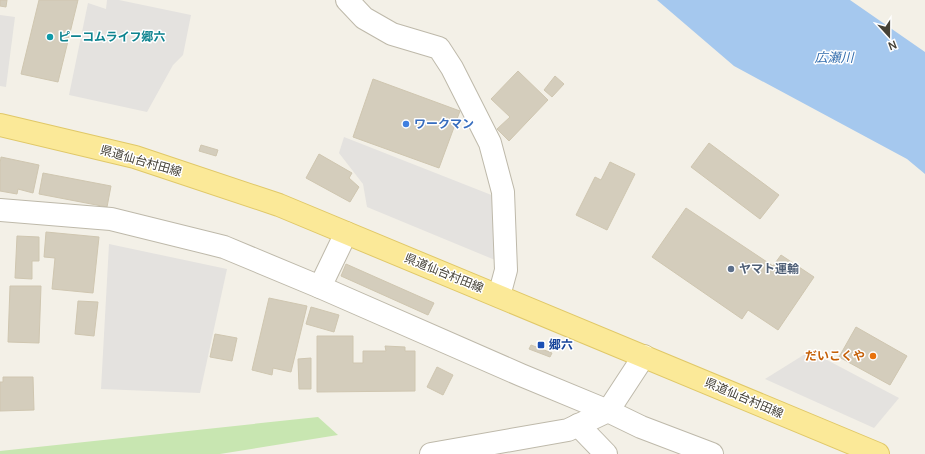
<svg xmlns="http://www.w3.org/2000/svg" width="925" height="454" font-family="Manrope,'Noto Sans JP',sans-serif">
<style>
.green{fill:#c8e6b1}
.parking{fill:#e4e2df}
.water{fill:#a5c8ee}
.building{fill:#d4cdbc;stroke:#cfc6b0}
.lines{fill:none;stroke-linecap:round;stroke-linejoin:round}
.minor-casing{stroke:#beb9aa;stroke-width:24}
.major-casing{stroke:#e0c868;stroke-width:24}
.minor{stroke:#fff;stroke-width:22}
.major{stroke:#fbe998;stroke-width:22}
.culture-dot{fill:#0f9aa8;stroke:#fff;stroke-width:1.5}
.shop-dot{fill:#3f7fe0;stroke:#fff;stroke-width:1.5}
.service-dot{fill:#5c6f8a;stroke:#fff;stroke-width:1.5}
.transit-dot{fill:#1a4fb4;stroke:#fff;stroke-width:1.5}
.food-dot{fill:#e8710a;stroke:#fff;stroke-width:1.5}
.labels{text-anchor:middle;stroke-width:3;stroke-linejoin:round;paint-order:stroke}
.culture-label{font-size:12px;font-weight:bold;fill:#0d838f;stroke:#fff;text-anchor:start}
.shop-label{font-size:12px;font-weight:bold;fill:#366cbe;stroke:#fff;text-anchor:start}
.street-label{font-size:12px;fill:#454136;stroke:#fff}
.service-label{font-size:12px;font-weight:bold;fill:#4e5e75;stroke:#fff;text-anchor:start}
.transit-label{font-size:12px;font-weight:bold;fill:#164399;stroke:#fff;text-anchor:start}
.food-label{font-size:12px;font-weight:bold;fill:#c56008;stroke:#fff;text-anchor:end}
.water-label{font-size:13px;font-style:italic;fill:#326dae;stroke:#fff}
</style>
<rect width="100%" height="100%" fill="#f3f0e7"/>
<polygon class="green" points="318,417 338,435 220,454 0,454 0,451"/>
<g class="parking">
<polygon points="107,0 119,0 191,15 183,55 173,65 147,112 69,95 88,3 106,9"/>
<polygon points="0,15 15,17 6,87 0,86"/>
<polygon points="344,137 494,196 495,260 367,207 363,184 339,153"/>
<polygon points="109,244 227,269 200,393 101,389"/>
<polygon points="810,351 899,398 874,428 765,379"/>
</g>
<polygon class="water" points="657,0 850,0 925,52 925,174 907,159 734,66"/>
<g class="building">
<polygon points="0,0 7,0 6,7 0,6"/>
<polygon points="39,0 78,0 58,82 21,74"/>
<polygon points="518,71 548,100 509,141 497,129 510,117 491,99"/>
<polygon points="555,76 564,84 552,97 544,90"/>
<polygon points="373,79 460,111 439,168 353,137"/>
<polygon points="709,143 779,195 760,219 691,167"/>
<polygon points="201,145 218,150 216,156 199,151"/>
<polygon points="319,154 352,173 349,178 359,187 350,202 306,178"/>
<polygon points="1,157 39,165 33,193 18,189 17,194 0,191 0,164"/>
<polygon points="610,162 635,174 607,230 576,215 595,177 601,180"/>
<polygon points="43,173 111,186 107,207 39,194"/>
<polygon points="686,208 773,266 781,255 814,277 778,330 748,310 742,319 652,257"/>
<polygon points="46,232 99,237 93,293 52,289 55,258 44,257"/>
<polygon points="17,236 39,237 39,261 32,261 32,279 15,278"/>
<polygon points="346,264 434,303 428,315 341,276"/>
<polygon points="10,286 41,286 39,343 8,342"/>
<polygon points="269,298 307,306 291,372 273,368 272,375 252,370"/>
<polygon points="78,301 98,302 94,336 75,334"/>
<polygon points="311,307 339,315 334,332 306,324"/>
<polygon points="856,327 907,356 890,385 839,357"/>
<polygon points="215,334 237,338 232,361 210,357"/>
<polygon points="317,336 353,336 353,363 363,363 363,351 386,351 385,346 405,347 405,351 415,351 415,391 317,392"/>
<polygon points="531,345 552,353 550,357 529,349"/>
<polygon points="311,358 311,389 299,389 298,359"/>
<polygon points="437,367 453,375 443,395 427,387"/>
<polygon points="3,377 33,377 34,410 0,411 0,382 3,382"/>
</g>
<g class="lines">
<defs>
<g id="minor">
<polyline points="347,0 364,18 392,34 439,48 452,68 490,143 503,192 506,270 499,296"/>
<polyline points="0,210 111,219 224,247 320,287 521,375 608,411 641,427 712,454"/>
<polyline points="320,287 346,233"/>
<polyline points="578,425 606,454"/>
<polyline points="431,454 568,430 608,411 644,356"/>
</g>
<polyline id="major" points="0,125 135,157 279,205 878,454"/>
</defs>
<use href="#minor" class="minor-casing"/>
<use href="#major" class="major-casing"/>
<use href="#minor" class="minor"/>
<use href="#major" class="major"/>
</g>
<circle class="culture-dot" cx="50" cy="37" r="4"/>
<circle class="shop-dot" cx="406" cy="124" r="4"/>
<circle class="service-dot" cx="731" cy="269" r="4"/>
<rect class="transit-dot" x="537" y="341" width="8" height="8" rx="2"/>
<circle class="food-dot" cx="873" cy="356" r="4"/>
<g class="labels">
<g class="culture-label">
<text x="58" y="41">ピーコムライフ郷六</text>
</g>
<g class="shop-label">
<text x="414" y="128">ワークマン</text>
</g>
<g class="street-label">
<text transform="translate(141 161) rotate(16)" y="4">県道仙台村田線</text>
<text transform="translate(444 273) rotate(22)" y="4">県道仙台村田線</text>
<text transform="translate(744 398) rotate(23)" y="4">県道仙台村田線</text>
</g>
<g class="service-label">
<text x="739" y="273">ヤマト運輸</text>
</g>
<g class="transit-label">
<text x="549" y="349">郷六</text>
</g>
<g class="food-label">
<text x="865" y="360">だいこくや</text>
</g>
<g class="water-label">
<text x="834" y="62">広瀬川</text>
</g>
</g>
<g transform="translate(889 36) rotate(159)" stroke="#ffffff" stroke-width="3" paint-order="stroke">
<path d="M0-3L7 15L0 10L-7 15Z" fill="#454136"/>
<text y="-6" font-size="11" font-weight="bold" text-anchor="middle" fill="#454136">N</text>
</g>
</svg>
